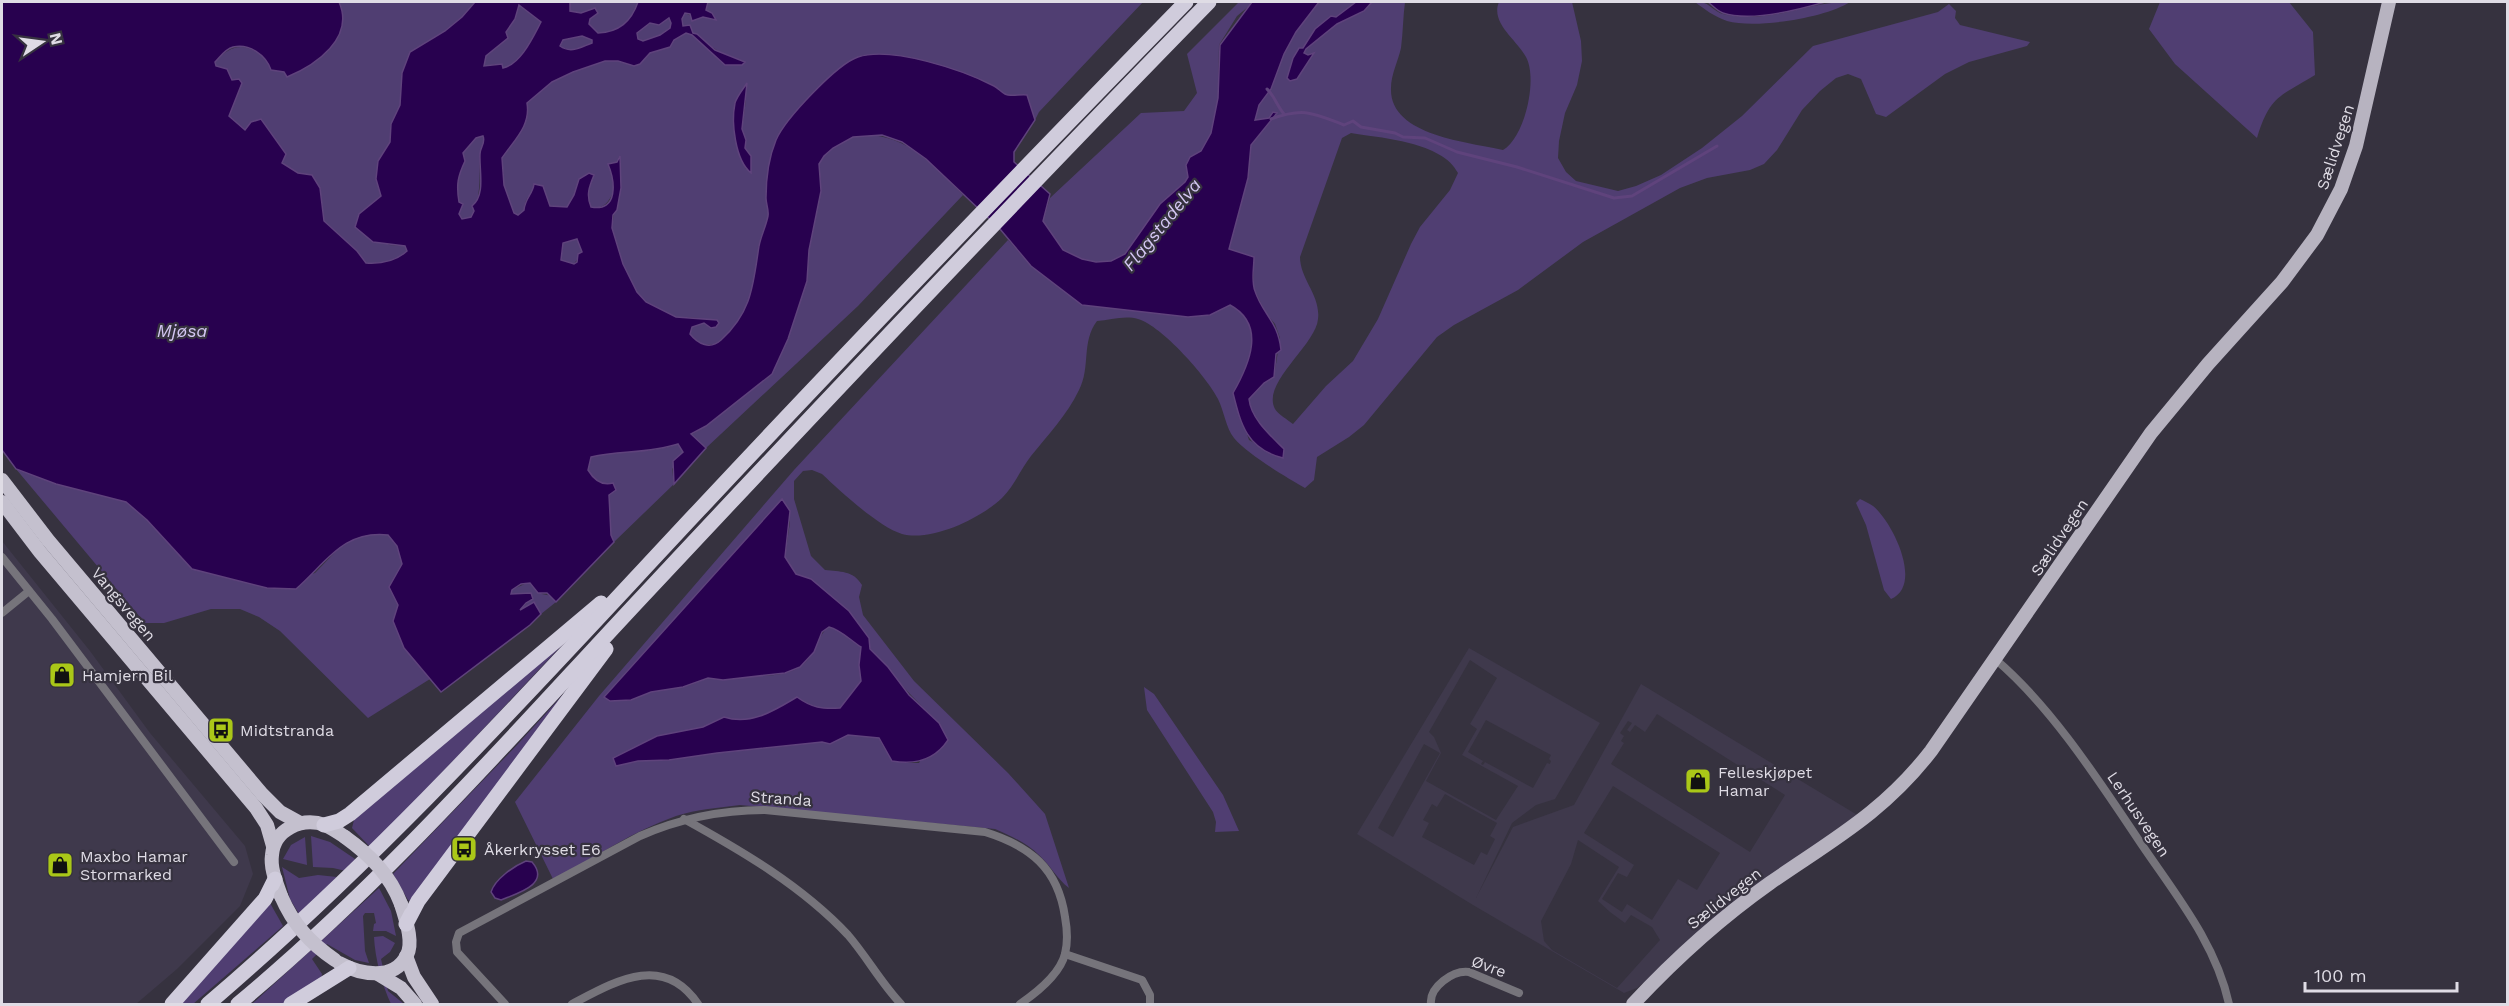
<svg xmlns="http://www.w3.org/2000/svg" width="2509" height="1006" font-family="'Work Sans',sans-serif">
<style>
.built{fill:#3f394c;fill-rule:evenodd}
.green{fill:#503e72;fill-rule:evenodd}
.water{fill:#28014f;stroke:#5f437c;stroke-width:1.5;fill-rule:evenodd}
.lines{fill:none;stroke-linecap:round;stroke-linejoin:round}
.stream{stroke:#5f437c;stroke-width:3}
.minor{stroke:#76747b;stroke-width:8}
.primary{stroke:#b7b3c0;stroke-width:14}
.trunk{stroke:#c4c0ce;stroke-width:14}
.motorway{stroke:#d0ccdc;stroke-width:15}
.trunk-bridge{stroke:#c4c0ce;stroke-width:14}
.labels{text-anchor:middle;stroke-width:4.5;stroke-linejoin:round;paint-order:stroke}
.street-label{font-size:16px;fill:#dfdce5;stroke:#36323f}
.poi-label{font-size:16px;fill:#dfdce5;stroke:#36323f;text-anchor:start}
.water-label{font-size:18px;font-style:italic;fill:#d4c7f3;stroke:#36323f}
</style>
<rect width="100%" height="100%" fill="#36323f"/>
<g class="built">
<polygon points="2,541 90,651 150,733 245,846 253,874 240,906 177,969 136,1004 2,1004"/>
<path d="M 1469,648 L 1600,723 L 1555,799 L 1536,805 L 1512,823 L 1476,898 L 1513,827 L 1574,805 L 1641,684 L 1859,816 L 1711,919 L 1661,968 L 1637,988 L 1624,993 L 1473,905 L 1357,834 ZM 1470,660 L 1497,678 L 1470,724 L 1477,729 L 1462,755 L 1518,786 L 1496,820 L 1426,781 L 1441,753 L 1434,737 L 1429,732 ZM 1657,714 L 1785,795 L 1750,852 L 1611,764 L 1624,743 L 1621,741 L 1624,736 L 1620,733 L 1628,721 L 1632,723 L 1627,730 L 1630,732 L 1635,725 L 1645,732 ZM 1486,720 L 1551,755 L 1549,759 L 1551,761 L 1550,764 L 1547,763 L 1533,788 L 1485,762 L 1483,765 L 1481,764 L 1483,761 L 1468,752 ZM 1424,744 L 1440,753 L 1393,837 L 1378,828 ZM 1613,786 L 1720,853 L 1697,890 L 1678,879 L 1652,920 L 1627,904 L 1622,912 L 1602,899 L 1618,873 L 1627,877 L 1634,865 L 1584,833 ZM 1445,794 L 1497,823 L 1490,836 L 1495,839 L 1487,855 L 1481,852 L 1474,865 L 1422,837 L 1429,823 L 1423,820 L 1432,804 L 1437,807 ZM 1578,840 L 1619,867 L 1598,901 L 1610,912 L 1625,923 L 1631,915 L 1652,927 L 1660,940 L 1617,988 L 1552,950 L 1544,941 L 1541,921 L 1571,864 Z"/>
</g>
<g class="green">
<path d="M 339,2 L 475,2 L 462,17 L 445,31 L 410,52 L 402,73 L 400,105 L 391,124 L 390,142 L 378,161 L 376,179 L 381,196 L 359,214 L 389,245 L 405,246 L 407,251 C 396,261 381,264 366,263 L 357,251 L 324,221 L 320,188 L 312,175 C 308,175 302,175 298,173 C 282,167 241,129 229,116 L 232,80 L 216,66 L 215,62 C 233,42 247,43 268,60 L 341,21 L 342,9 Z"/>
<path d="M 570,2 L 649,2 L 648,4 L 638,3 C 631,23 619,32 597,33 L 589,24 L 590,19 L 581,13 L 569,11 Z"/>
<path d="M 708,2 L 1143,2 L 1039,112 L 1035,120 L 1027,95 L 1006,96 L 994,86 L 976,79 L 893,55 L 825,83 L 793,116 L 777,137 L 773,148 L 766,200 L 769,214 L 759,244 L 754,286 L 745,311 L 733,329 L 716,344 L 703,345 L 690,335 L 692,327 L 705,323 L 699,318 L 676,317 L 645,302 L 637,292 L 623,264 L 612,228 L 620,175 L 619,157 L 617,162 L 609,164 L 615,188 C 610,200 605,210 591,207 C 586,195 589,187 594,175 L 579,179 L 574,195 L 567,207 L 550,207 L 543,187 C 531,192 525,196 524,210 L 518,215 L 514,213 L 504,185 L 502,158 C 514,140 531,126 527,103 L 552,82 L 573,72 L 605,61 L 618,61 L 634,66 L 640,64 L 650,53 L 670,47 L 674,40 L 686,33 L 692,35 L 725,65 L 744,62 C 721,56 702,40 683,26 L 682,19 L 685,13 L 697,19 L 703,17 L 715,20 L 706,10 ZM 746,100 L 742,129 L 746,169 C 733,145 735,127 735,102 Z"/>
<polygon points="1239,2 1254,2 1237,16 1219,45 1218,98 1211,133 1201,151 1190,157 1186,165 1188,177 1185,182 1160,204 1125,254 1111,261 1096,262 1082,259 1063,250 1043,221 1050,198 1141,113 1184,111 1197,93 1187,54"/>
<path d="M 1319,2 L 1405,2 C 1403,17 1403,32 1401,48 C 1398,61 1391,75 1391,88 C 1389,136 1469,142 1503,150 C 1525,137 1538,79 1526,57 C 1517,40 1490,23 1499,2 L 1572,2 L 1581,41 L 1582,61 L 1577,85 L 1565,113 L 1559,141 L 1558,158 L 1566,172 L 1576,181 L 1618,191 L 1636,186 L 1661,175 L 1702,148 L 1742,116 L 1813,46 L 1938,12 L 1949,4 L 1956,11 L 1955,18 L 1960,25 L 2030,42 L 2027,46 L 1969,62 L 1945,74 L 1886,117 L 1876,114 L 1861,79 L 1848,74 L 1836,78 L 1820,91 L 1802,110 L 1777,150 L 1764,164 L 1750,170 L 1707,178 L 1680,188 L 1583,242 L 1518,290 L 1454,325 L 1437,337 L 1364,425 L 1349,437 L 1317,457 L 1314,480 L 1305,488 C 1286,477 1247,454 1234,438 C 1226,428 1224,411 1218,399 C 1207,377 1162,326 1138,319 C 1125,315 1110,320 1097,321 C 1081,342 1091,367 1079,390 C 1067,415 1048,435 1031,456 C 1021,469 1014,486 1002,498 C 981,518 932,542 902,534 C 879,527 840,491 822,474 L 812,470 L 803,471 L 794,481 L 794,499 L 811,556 L 825,570 C 840,572 853,570 862,585 L 859,597 L 863,615 L 914,681 L 1008,773 L 1045,814 L 1069,888 C 1057,879 1051,866 1040,856 C 1027,843 1011,836 995,829 L 740,805 C 719,808 697,809 676,816 C 633,831 593,858 554,881 L 515,802 L 599,696 L 794,470 L 1008,240 L 1031,266 L 1083,305 L 1188,317 L 1210,315 L 1230,305 C 1267,325 1249,365 1233,393 L 1249,440 L 1283,458 L 1284,449 C 1271,436 1250,419 1249,399 L 1264,383 L 1274,377 L 1280,338 L 1275,324 L 1266,313 L 1254,289 L 1254,258 L 1229,249 L 1248,178 L 1251,145 L 1277,113 L 1269,118 L 1255,120 L 1259,105 L 1271,89 L 1284,54 L 1296,32 ZM 1351,133 C 1381,138 1443,142 1458,173 L 1450,190 L 1420,227 L 1411,244 L 1378,319 L 1353,361 L 1326,386 L 1293,424 C 1288,420 1278,414 1275,409 C 1261,383 1316,345 1318,319 C 1321,296 1300,279 1300,257 L 1342,138 ZM 782,499 L 790,522 L 785,557 L 796,574 L 811,580 L 819,587 C 858,633 895,682 939,723 L 919,763 C 897,763 888,759 879,738 L 848,735 L 830,744 L 822,742 L 717,753 L 669,760 L 638,761 L 616,766 L 657,736 L 703,727 L 724,717 C 751,726 775,710 797,697 C 812,708 822,709 840,708 L 861,681 L 859,665 L 861,647 C 850,640 841,630 828,627 C 817,637 815,657 800,667 C 777,682 735,672 709,678 C 701,680 693,685 683,687 C 673,689 662,689 652,692 C 635,695 621,707 604,697 Z"/>
<path d="M 1695,2 C 1708,1 1709,7 1720,13 C 1727,16 1744,17 1752,17 C 1786,16 1817,1 1850,2 C 1825,18 1756,29 1727,21 C 1715,17 1704,9 1695,2 Z"/>
<path d="M 2160,2 L 2289,2 L 2313,32 L 2315,75 C 2279,97 2270,96 2257,138 L 2175,64 L 2149,29 Z"/>
<path d="M 519,4 L 541,22 C 533,37 521,64 503,69 L 501,64 L 483,66 L 486,56 L 507,38 L 506,32 L 515,19 Z"/>
<path d="M 669,18 L 671,23 L 670,28 L 660,35 L 643,41 L 638,39 L 637,33 C 646,22 657,23 669,18 Z"/>
<path d="M 582,36 L 593,40 L 592,43 C 581,47 571,54 560,46 L 563,40 Z"/>
<path d="M 866,135 C 908,135 935,167 963,195 L 858,306 L 706,448 L 691,435 L 706,426 L 772,374 L 788,339 L 807,281 L 809,250 L 821,191 L 819,164 L 824,156 L 833,147 L 853,137 Z"/>
<path d="M 483,136 C 486,143 480,147 480,154 C 479,177 482,196 471,217 L 463,219 L 459,214 L 457,175 L 465,161 L 463,153 L 476,138 Z"/>
<polygon points="577,239 582,252 574,264 561,260 563,243"/>
<path d="M 678,444 L 684,452 L 672,469 L 674,484 L 614,542 L 611,535 L 609,495 L 616,490 L 594,479 L 588,470 L 591,457 C 620,450 647,454 678,444 Z"/>
<polygon points="16,469 56,484 126,502 147,520 192,569 267,588 315,573 340,547 358,536 374,534 388,535 397,546 402,564 389,587 398,605 404,648 430,679 368,718 280,631 259,617 240,609 211,609 164,623 145,623"/>
<path d="M 1860,499 C 1864,501 1869,503 1873,506 C 1892,521 1924,585 1891,599 L 1884,590 L 1866,525 L 1856,503 Z"/>
<polygon points="527,583 533,585 542,594 552,596 556,602 541,614 535,605 520,610 530,600 522,594 511,594 511,590"/>
<polygon points="565,642 371,848 352,828 354,820"/>
<polygon points="579,677 411,901 408,900 393,874 517,745"/>
<polygon points="1144,687 1154,694 1223,795 1239,831 1215,832 1216,822 1213,812 1147,710"/>
<polygon points="311,836 330,842 358,861 346,871 333,868 313,867"/>
<polygon points="305,837 307,865 283,859 291,845"/>
<polygon points="282,867 299,878 318,875 337,877 299,914 290,899"/>
<polygon points="379,888 391,911 396,936 386,931 373,931 374,924 376,923 374,913 365,913 363,916 365,951 369,963 355,960 327,944 312,959 322,974 321,980 282,1004 252,1004"/>
<polygon points="270,903 283,926 193,1004 179,1004"/>
<path d="M 383,936 L 395,943 L 390,952 L 381,959 L 388,991 L 404,1004 L 391,1004 C 382,985 375,958 374,937 Z"/>
</g>
<g class="water">
<path d="M 2,2 L 339,2 C 355,38 316,65 287,77 L 284,72 L 271,70 C 266,55 249,43 233,47 C 225,49 220,57 215,62 L 216,66 L 227,69 L 232,80 L 239,79 L 242,83 L 229,116 L 245,130 L 251,122 L 261,119 L 286,154 L 282,163 L 298,173 L 312,175 L 320,188 L 324,221 L 357,251 L 366,263 C 381,264 396,261 407,251 L 405,246 L 373,242 L 355,227 L 359,214 L 381,196 L 376,179 L 378,161 L 390,142 L 391,124 L 400,105 L 402,73 L 410,52 L 445,31 L 462,17 L 475,2 L 570,2 L 570,11 L 581,13 L 595,8 L 598,13 L 590,19 L 589,24 L 598,33 C 619,32 631,22 638,2 L 708,2 L 706,10 L 712,13 L 716,20 L 703,17 L 692,21 L 690,14 L 685,13 L 682,19 L 683,26 L 690,25 L 693,33 L 697,34 L 715,50 L 745,62 L 742,65 L 725,65 L 692,35 L 686,33 L 674,40 L 670,47 L 650,53 L 640,64 L 634,66 L 618,61 L 605,61 L 573,72 L 552,82 L 527,103 C 531,126 514,140 502,158 L 504,185 L 514,213 L 518,215 L 524,210 C 525,198 533,194 534,184 L 543,186 L 550,206 L 567,207 L 574,195 L 579,179 L 589,173 L 594,175 C 589,187 586,195 591,207 C 619,212 615,181 608,164 L 617,162 L 620,156 L 621,188 L 617,210 L 613,215 L 612,228 L 623,264 L 637,292 L 646,302 L 676,317 L 717,320 L 719,323 L 716,327 L 711,328 L 704,323 L 692,327 L 690,334 C 698,344 710,350 721,340 C 752,312 753,285 759,246 C 761,236 766,226 768,216 C 769,210 766,204 766,198 C 766,180 769,157 776,140 C 785,119 837,64 858,57 C 892,46 963,70 994,86 C 998,88 1001,92 1005,94 C 1010,97 1020,94 1027,95 L 1035,120 L 1014,152 L 1014,162 L 1050,194 L 1043,221 L 1063,250 L 1082,259 L 1096,262 L 1111,261 L 1125,254 L 1160,204 L 1185,182 L 1188,177 L 1186,165 L 1190,157 L 1201,151 L 1211,133 L 1218,98 L 1220,45 L 1252,2 L 1319,2 L 1296,32 L 1284,54 L 1271,89 L 1259,105 L 1255,120 L 1269,118 L 1273,112 L 1277,113 L 1251,145 L 1248,178 L 1229,249 L 1254,257 C 1254,268 1251,281 1255,291 C 1263,315 1278,321 1281,350 L 1276,354 L 1274,377 L 1264,383 L 1249,399 C 1251,419 1271,436 1284,449 L 1283,458 C 1247,449 1241,425 1233,393 C 1249,365 1267,325 1230,305 L 1210,315 L 1188,317 L 1082,305 L 1031,266 L 1000,229 L 926,159 L 902,142 L 882,135 L 853,137 L 833,148 L 824,156 L 819,164 L 821,191 L 809,250 L 807,281 L 788,339 L 772,374 L 706,426 L 691,434 L 706,448 L 674,484 L 673,461 L 683,452 L 678,444 C 647,454 620,450 591,457 L 588,470 C 594,480 602,486 613,483 L 616,490 L 609,495 L 611,535 L 614,542 L 556,602 L 547,593 L 538,593 L 530,583 L 521,584 L 512,590 L 511,594 L 531,593 L 533,599 L 526,603 L 520,610 L 534,602 L 541,614 L 530,625 L 441,692 L 404,648 L 393,621 L 398,605 L 389,587 L 402,564 L 397,546 L 388,535 C 343,530 326,563 296,589 L 267,588 L 192,569 L 147,520 L 126,502 L 56,484 L 16,469 L 2,450 ZM 519,5 L 541,22 C 533,37 521,64 503,68 L 502,64 L 484,66 L 486,56 L 508,38 L 506,32 L 515,19 ZM 669,18 L 671,23 L 670,28 L 660,35 L 643,41 L 638,39 L 637,33 L 650,23 L 659,25 ZM 582,36 L 592,40 L 592,43 C 581,47 571,54 560,46 L 563,40 ZM 483,136 C 486,143 480,147 480,154 C 479,170 486,195 472,206 L 474,211 L 471,217 L 462,219 L 459,214 L 463,204 L 459,202 C 456,184 458,176 465,161 L 463,153 L 476,138 ZM 577,239 L 582,252 L 578,254 L 577,262 L 574,264 L 561,260 L 563,243 Z"/>
<polygon points="1356,2 1372,2 1364,11 1337,24 1306,49 1304,53 1308,55 1314,53 1297,79 1290,81 1287,78 1293,58 1299,48 1303,48 1315,29 1331,16 1336,17"/>
<path d="M 1708,2 L 1825,2 C 1798,10 1750,22 1723,13 C 1717,11 1712,5 1708,2 Z"/>
<path d="M 747,83 L 742,129 L 746,140 L 745,148 L 751,156 L 751,173 C 735,160 731,122 735,103 C 737,96 744,88 747,83 Z"/>
<path d="M 782,499 L 790,511 L 785,557 L 796,574 L 811,579 L 849,611 L 869,638 L 870,649 L 888,667 L 909,695 L 939,723 L 948,740 C 935,760 914,765 892,761 L 879,738 L 848,735 L 830,744 L 822,742 L 717,753 L 669,760 L 638,761 L 616,766 L 613,758 L 657,736 L 703,727 L 724,717 C 751,726 775,710 797,697 C 812,708 822,709 840,708 L 861,681 L 859,665 L 861,647 C 850,640 841,630 829,627 L 822,632 L 814,652 L 800,667 L 785,673 L 723,680 L 708,678 L 683,687 L 651,692 L 631,700 L 610,701 L 604,697 Z"/>
<path d="M 526,861 L 532,862 C 551,884 518,893 501,900 L 495,898 L 491,892 C 495,879 514,866 526,861 Z"/>
</g>
<g class="lines">
<g class="stream">
<path d="M 1267,89 C 1274,95 1277,106 1284,114"/>
<path d="M 1271,119 C 1304,107 1313,113 1344,125 L 1353,121 L 1361,127 L 1395,133 L 1403,137 L 1425,138 L 1457,152 L 1517,167 L 1614,198 L 1632,196 L 1717,146"/>
</g>
<g class="minor">
<polyline points="2,557 52,619 234,862"/>
<polyline points="2,613 29,591"/>
<path d="M 1995,659 C 2052,707 2101,784 2142,845 C 2176,895 2216,944 2229,1004"/>
<path d="M 684,819 C 742,851 802,886 848,935 C 867,957 881,983 901,1004"/>
<polyline points="1065,954 1142,980 1150,995 1150,1004"/>
<path d="M 505,1004 L 457,952 L 456,942 L 459,933 L 640,836 C 681,818 720,810 765,810 L 985,832 C 1030,846 1058,868 1065,917 C 1067,928 1068,942 1065,954 C 1060,974 1036,993 1020,1004"/>
<path d="M 572,1004 C 614,982 663,952 698,1004"/>
<path d="M 1431,1004 C 1429,987 1453,970 1469,972 L 1519,993"/>
</g>
<path class="primary" d="M 1633,1004 C 1675,959 1719,919 1770,883 C 1832,840 1883,813 1931,751 L 2151,433 L 2208,364 L 2282,282 L 2317,235 L 2341,189 L 2356,146 L 2389,2"/>
<g class="trunk">
<polyline points="2,480 48,540 262,794 280,812 300,823"/>
<polyline points="2,502 40,552 256,808 267,825 273,846"/>
<path d="M 281,896 C 277,884 270,869 272,855 C 274,829 302,817 325,825 C 332,828 339,833 345,837"/>
<polyline points="406,956 414,977 432,1004"/>
<path d="M 339,963 C 359,974 394,982 407,955 C 414,941 405,918 401,904"/>
<polyline points="378,974 401,988 415,1004"/>
</g>
<g class="motorway">
<polyline points="324,825 339,821 350,814 601,603"/>
<polyline points="406,924 418,901 606,649"/>
<polyline points="172,1004 265,899 275,879"/>
<path d="M 208,1004 C 385,853 540,680 699,510 C 859,339 1022,170 1186,2"/>
<path d="M 238,1004 C 386,881 512,736 643,596 C 830,396 1018,197 1209,2"/>
<polyline points="291,1004 349,968"/>
</g>
<g class="trunk-bridge">
<path d="M 345,837 C 370,855 390,875 401,904"/>
<path d="M 281,896 C 293,924 310,943 335,960"/>
</g>
</g>
<defs>
<symbol id="shop-square" viewBox="-11 -11 22 22"><rect x="-9" y="-9" width="18" height="18" rx="4" fill="#aac718" stroke="#36323f"/><path d="M-5-2.5h2.3a2.7 3.5 0 0 1 5.4 0H5L5.5 6h-11ZM-1.5-2.5h3a1.5 2.3 0 0 0-3 0Z" fill="#111"/></symbol>
<symbol id="bus-square" viewBox="-11 -11 22 22"><rect x="-9" y="-9" width="18" height="18" rx="4" fill="#aac718" stroke="#36323f"/><path d="M-5-6H5V4H4V6H2V4H-2V6H-4V4H-5ZM-3.5-4V0h7V-4ZM-3.5 1.2v1.5H-2V1.2ZM2 1.2v1.5H3.5V1.2Z" fill="#111"/></symbol>
</defs>
<g fill-rule="evenodd">
<use href="#shop-square" x="47" y="660" width="30" height="30"/>
<use href="#bus-square" x="206" y="715" width="30" height="30"/>
<use href="#shop-square" x="1683" y="766" width="30" height="30"/>
<use href="#bus-square" x="449" y="834" width="30" height="30"/>
<use href="#shop-square" x="45" y="850" width="30" height="30"/>
</g>
<g class="labels">
<g class="street-label">
<text transform="translate(2335 147) rotate(-72)" y="6">Sælidvegen</text>
<text transform="translate(2059 537) rotate(-56)" y="6">Sælidvegen</text>
<text transform="translate(124 604) rotate(50)" y="6">Vangsvegen</text>
<text transform="translate(781 798) rotate(4)" y="6">Stranda</text>
<text transform="translate(2139 814) rotate(56)" y="6">Lerhusvegen</text>
<text transform="translate(1724 898) rotate(-38)" y="6">Sælidvegen</text>
<text transform="translate(1489 966) rotate(20)" y="6">Øvre</text>
</g>
<g class="poi-label">
<text x="82" y="681">Hamjern Bil</text>
<text x="240" y="736">Midtstranda</text>
<text x="1718" y="778">Felleskjøpet<tspan x="1718" dy="18">Hamar</tspan></text>
<text x="484" y="855">Åkerkrysset E6</text>
<text x="80" y="862">Maxbo Hamar<tspan x="80" dy="18">Stormarked</tspan></text>
</g>
<g class="water-label">
<text transform="translate(1162 225) rotate(-51)" y="6">Flagstadelva</text>
<text x="182" y="337">Mjøsa</text>
</g>
</g>
<rect width="2509" height="1006" fill="none" stroke="#dfdce5" stroke-width="6"/>
<g transform="translate(42 42) rotate(77)" stroke="#36323f" stroke-width="4.5" paint-order="stroke">
<path d="M0-4.5L10 22L0 15L-10 22Z" fill="#dfdce5"/>
<text y="-9" font-size="16" font-weight="bold" text-anchor="middle" fill="#dfdce5">N</text>
</g>
<path d="M2305 982v9h152v-9" fill="none" stroke="#dfdce5" stroke-width="3"/>
<text x="2314" y="982" font-size="18" fill="#dfdce5" stroke="#36323f" stroke-width="4.5" paint-order="stroke">100 m</text>
</svg>
